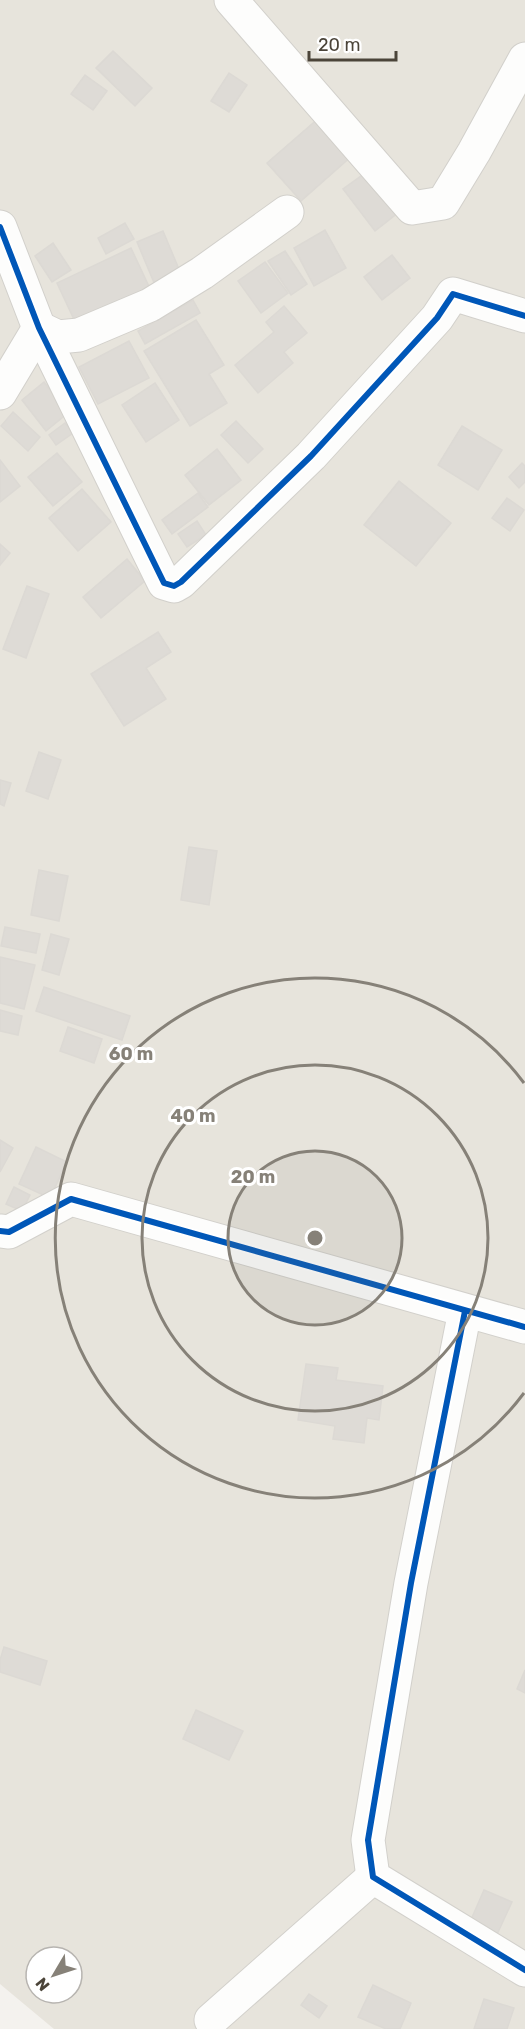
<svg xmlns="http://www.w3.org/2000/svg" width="525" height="2029" font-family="Rubik,sans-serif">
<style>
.residential{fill:#e7e4dc;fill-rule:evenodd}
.building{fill:#dedbd6;stroke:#dcd9d4;stroke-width:1.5}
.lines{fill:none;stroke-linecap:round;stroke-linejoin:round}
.minor-casing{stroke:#d2d0cb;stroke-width:35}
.minor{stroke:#fdfdfc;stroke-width:33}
.cycleway-casing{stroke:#fff;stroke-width:10}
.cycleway{stroke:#0057b8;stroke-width:6}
.ring{fill:none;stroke:#868178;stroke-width:3}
.centre{fill:#868178;stroke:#fff;stroke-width:3}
.ring-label{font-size:18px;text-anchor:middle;font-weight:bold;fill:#868178;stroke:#fff;stroke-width:6;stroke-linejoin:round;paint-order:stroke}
</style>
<rect width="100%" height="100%" fill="#f4f2ee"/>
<path class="residential" d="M 0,0 L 525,0 L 525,2029 L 54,2029 L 0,1984 ZM 36,1957 L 72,1957 L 72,1993 L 36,1993 Z"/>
<g class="building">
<polygon points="113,51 152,88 135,106 96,68"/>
<polygon points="229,73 247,85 229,112 211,101"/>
<polygon points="85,75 107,91 93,110 71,94"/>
<polygon points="320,117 353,155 301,201 267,163"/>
<polygon points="368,171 399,212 375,231 343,189"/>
<polygon points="125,223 134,239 106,254 98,238"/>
<polygon points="325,230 346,268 314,286 294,248"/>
<polygon points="163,231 181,274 155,285 137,242"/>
<polygon points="53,243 71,270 52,282 35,256"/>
<polygon points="131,248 152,293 78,328 57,283"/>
<polygon points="285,251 307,284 291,295 268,261"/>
<polygon points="392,255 410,278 382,300 364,277"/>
<polygon points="265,262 288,293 261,313 238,281"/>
<polygon points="193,300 200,313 145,344 138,331"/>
<polygon points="284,306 307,333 284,352 293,363 258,393 235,365 274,332 266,322"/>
<polygon points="196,320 224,365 209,374 227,403 190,426 144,351"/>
<polygon points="129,341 149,378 98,404 79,367"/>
<polygon points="44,382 68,413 46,431 22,400"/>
<polygon points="155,383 179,420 146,442 122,405"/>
<polygon points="13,412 40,437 28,451 1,426"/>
<polygon points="236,421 263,449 248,463 221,435"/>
<polygon points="65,423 73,433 56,445 49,435"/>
<polygon points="462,426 502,450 478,490 438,465"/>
<polygon points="217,449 241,480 209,505 185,475"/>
<polygon points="57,453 82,482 53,506 28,477"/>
<polygon points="0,460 20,486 0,502"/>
<polygon points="522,463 525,466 525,482 519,488 509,477"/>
<polygon points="399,481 451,523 416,566 364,525"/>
<polygon points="82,489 111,522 78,551 49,518"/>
<polygon points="198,493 208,507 172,534 162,520"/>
<polygon points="507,498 524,510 510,531 492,518"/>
<polygon points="197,521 206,535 187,547 178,534"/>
<polygon points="0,544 10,553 0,565"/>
<polygon points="127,559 145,581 101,618 83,597"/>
<polygon points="27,586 49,594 26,658 3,649"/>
<polygon points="158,632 171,652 146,668 166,699 124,726 91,674"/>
<polygon points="39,752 61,760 48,799 26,791"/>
<polygon points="0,780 11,783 4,806 0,804"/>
<polygon points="189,847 217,851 209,905 181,900"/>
<polygon points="39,870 68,876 59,921 31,915"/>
<polygon points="5,927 40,934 36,953 1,946"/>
<polygon points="51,934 69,939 59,975 42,970"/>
<polygon points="0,957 35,965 24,1009 0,1003"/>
<polygon points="44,987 130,1016 122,1040 36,1011"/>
<polygon points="0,1010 22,1016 18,1035 0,1031"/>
<polygon points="68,1027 102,1039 94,1063 60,1051"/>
<polygon points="0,1140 13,1148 0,1172"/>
<polygon points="36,1147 67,1162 50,1198 19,1184"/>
<polygon points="14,1187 30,1195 22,1211 6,1204"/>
<polygon points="306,1364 338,1368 336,1380 383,1386 379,1420 367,1418 364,1443 333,1439 335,1426 298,1420"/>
<polygon points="4,1647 47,1661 40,1685 0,1672 0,1660"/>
<polygon points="525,1670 525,1693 517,1689"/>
<polygon points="196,1710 243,1731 229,1760 183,1739"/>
<polygon points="484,1890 512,1902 493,1943 466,1931"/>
<polygon points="373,1985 411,2003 400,2029 386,2029 358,2017"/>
<polygon points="309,1994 327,2006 319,2018 301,2005"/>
<polygon points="484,1999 514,2008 507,2029 474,2029"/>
</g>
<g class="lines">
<defs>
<g id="minor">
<polyline points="231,0 412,208 443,203 474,152 525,59"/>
<polyline points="0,227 39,328 164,583 174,586 181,582 311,456 437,318 453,294 525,316"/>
<polyline points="0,393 39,328 58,337 79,335 150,305 202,273 287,212"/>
<polyline points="0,1231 9,1232 71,1199 525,1327"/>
<polyline points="465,1311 411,1583 368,1840 373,1877 525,1970"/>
<polyline points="211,2020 373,1877"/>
</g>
</defs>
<use href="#minor" class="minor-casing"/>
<use href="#minor" class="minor"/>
<defs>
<g id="cycleway">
<polyline points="0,227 39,328 164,583 174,586 181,582 311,456 437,318 453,294 525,316"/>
<polyline points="0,1231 9,1232 71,1199 525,1327"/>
<polyline points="465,1311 411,1583 368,1840 373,1877 525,1970"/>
</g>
</defs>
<use href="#cycleway" class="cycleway-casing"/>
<use href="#cycleway" class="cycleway"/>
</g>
<circle cx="315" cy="1238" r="87" fill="#868178" fill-opacity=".12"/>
<g class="ring">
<circle cx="315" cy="1238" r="87"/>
<circle cx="315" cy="1238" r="173"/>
<path d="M524 1393A260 260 0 1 1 524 1083"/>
</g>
<circle cx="315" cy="1238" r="9" class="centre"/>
<g class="ring-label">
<text x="131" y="1060">60 m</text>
<text x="193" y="1122">40 m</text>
<text x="253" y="1183">20 m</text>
</g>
<g transform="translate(54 1975) rotate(231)"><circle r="28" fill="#ffffff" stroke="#b7b4b0" stroke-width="1.5"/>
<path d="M0-4.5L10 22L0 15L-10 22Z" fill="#868178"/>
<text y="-9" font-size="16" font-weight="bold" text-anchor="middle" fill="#4b4439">N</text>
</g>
<path d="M309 51v9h87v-9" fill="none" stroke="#4b4439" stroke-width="3"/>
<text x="318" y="51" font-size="18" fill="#4b4439" stroke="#ffffff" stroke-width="4.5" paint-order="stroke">20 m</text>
</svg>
